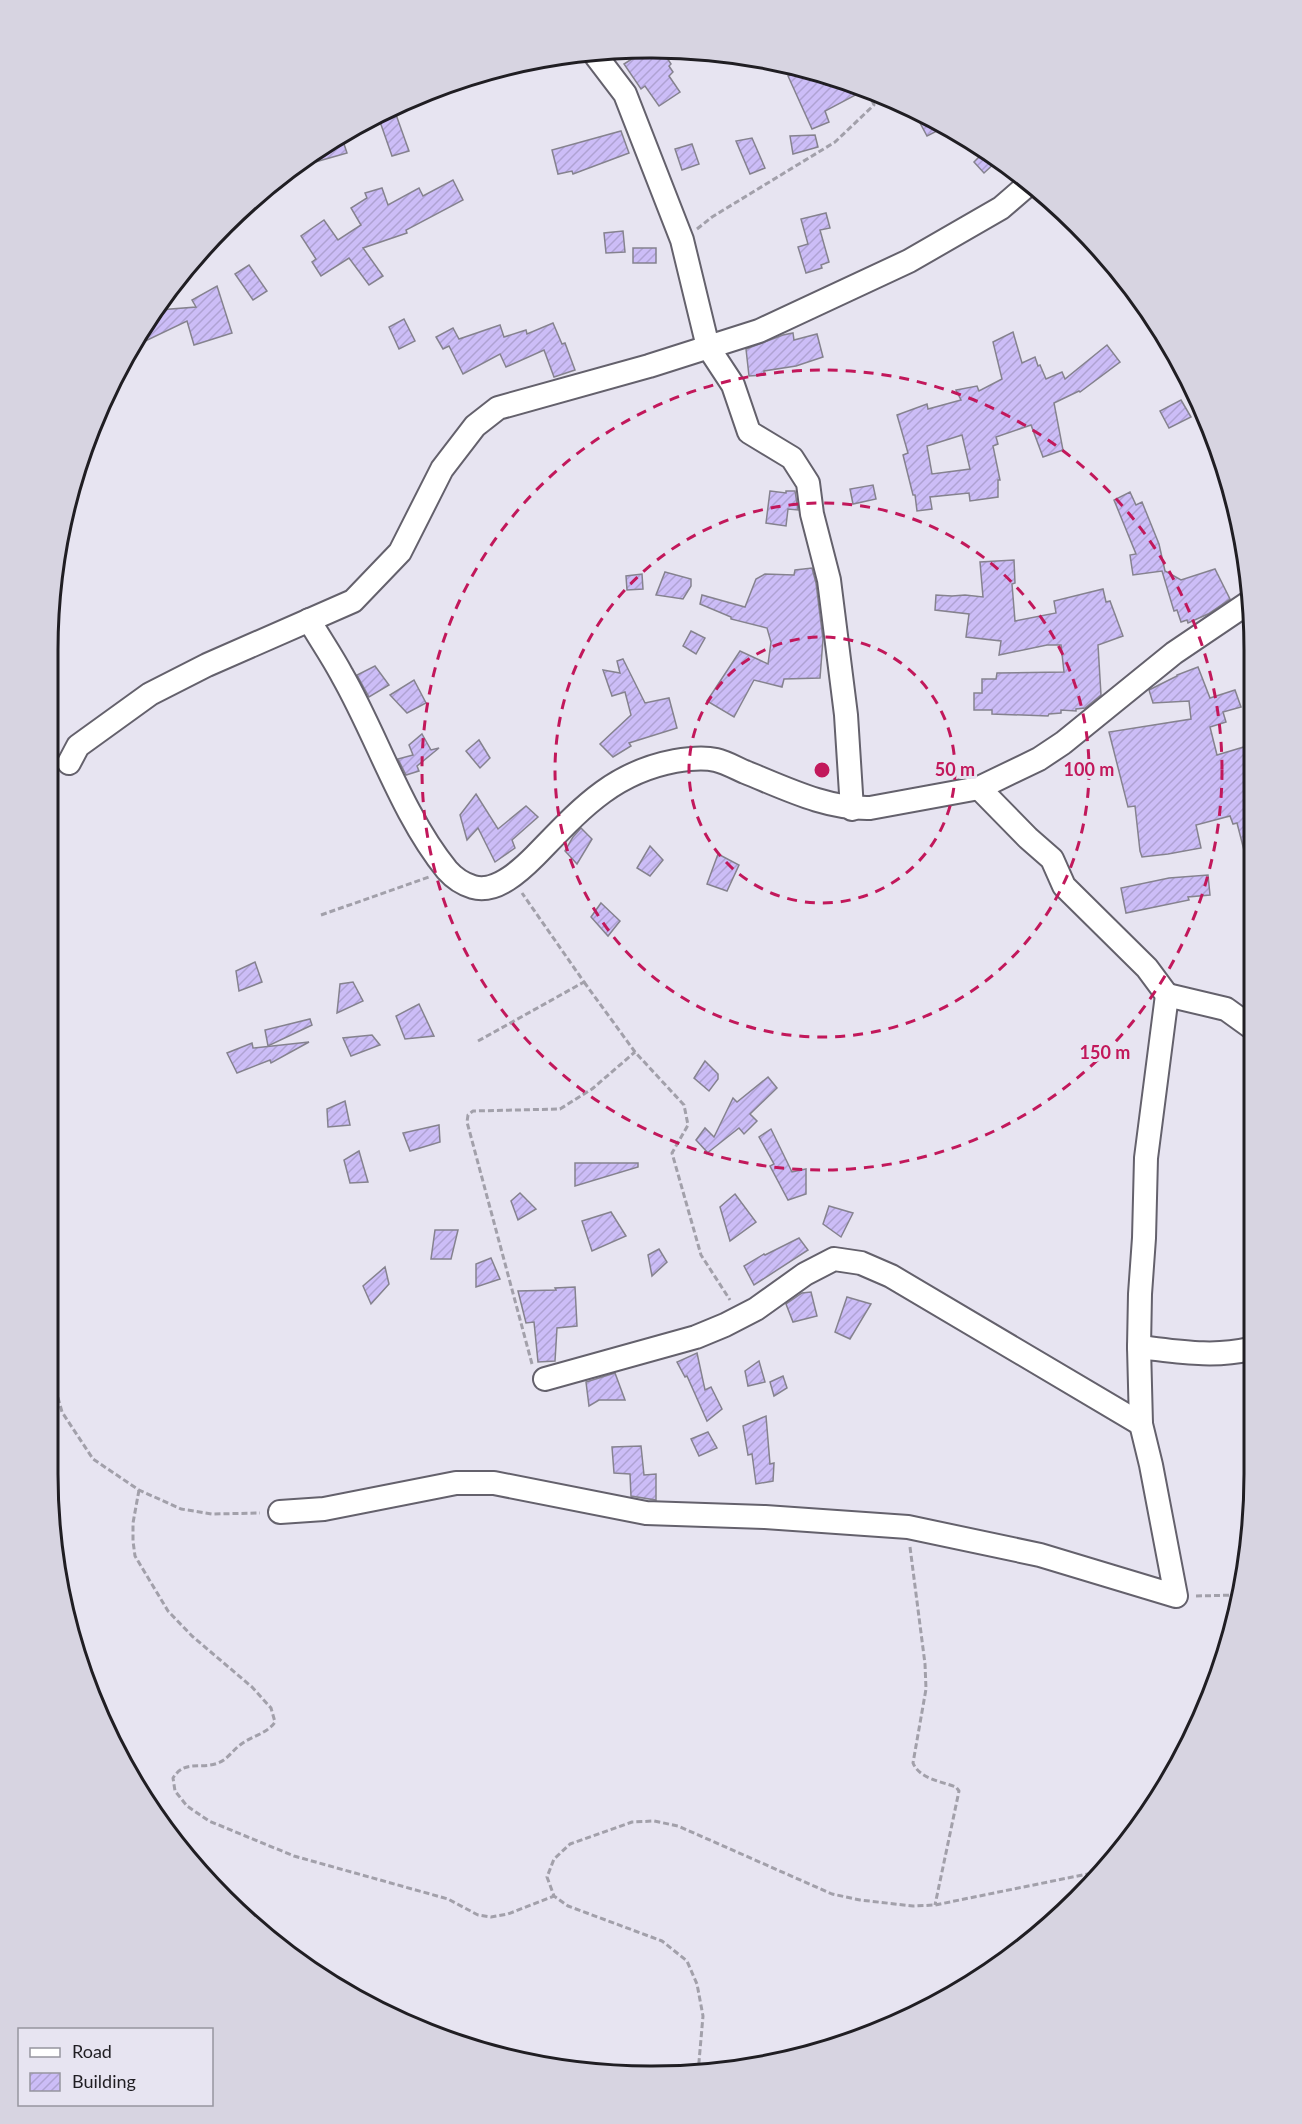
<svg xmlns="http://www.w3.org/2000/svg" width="1302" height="2124" font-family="Lato,sans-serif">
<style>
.building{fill:url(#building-hatch);stroke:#85828e;stroke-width:1.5;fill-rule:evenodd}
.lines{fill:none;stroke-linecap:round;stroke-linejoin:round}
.minor-casing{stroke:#64616c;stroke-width:26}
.path{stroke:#a2a0aa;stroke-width:3;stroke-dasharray:6 3;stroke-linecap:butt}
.minor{stroke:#fff;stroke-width:22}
.ring{fill:none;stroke:#c2185b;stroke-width:3;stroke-dasharray:10 8}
.rim{fill:none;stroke:#201e23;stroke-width:3}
.centre{fill:#c2185b;stroke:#e7e4f1;stroke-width:3}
.ring-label{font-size:18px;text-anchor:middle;font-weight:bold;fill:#c2185b;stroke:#e7e4f1;stroke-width:6;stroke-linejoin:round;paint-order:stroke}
</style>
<defs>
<pattern id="building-hatch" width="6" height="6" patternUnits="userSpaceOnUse" patternTransform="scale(1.5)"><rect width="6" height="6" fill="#ccbdf7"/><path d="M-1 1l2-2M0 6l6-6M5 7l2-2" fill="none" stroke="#afa2d3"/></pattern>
</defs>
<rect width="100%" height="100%" fill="#e7e4f1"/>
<g class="building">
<polygon points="665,50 665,55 671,64 669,66 673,72 669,76 680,92 659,106 645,86 641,89 624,64 644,51"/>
<polygon points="807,68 819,73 826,85 837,80 865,90 825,111 829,122 812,129 788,76"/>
<polygon points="912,108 917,110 945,127 927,136"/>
<polygon points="394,109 409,151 392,156 378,116"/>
<polygon points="621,131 629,153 573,174 572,171 558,174 552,150"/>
<polygon points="341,135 347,153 301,166 300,164"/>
<polygon points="815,135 818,147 793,154 790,136"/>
<polygon points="752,138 765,168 750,174 736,141"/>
<polygon points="692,144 699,164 682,170 675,149"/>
<polygon points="984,152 998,160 984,173 974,162"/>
<polygon points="453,180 463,200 406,230 407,233 363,248 383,276 369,285 349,258 321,276 312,262 316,259 301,236 324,220 338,240 361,225 351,208 367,198 365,193 382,188 388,205 419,188 423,196"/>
<polygon points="826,213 830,228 820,230 829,262 821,265 822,268 806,273 798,247 808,244 801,219"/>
<polygon points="623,231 625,252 606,253 604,233"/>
<rect x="633" y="248" width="23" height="15"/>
<polygon points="249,265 267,291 253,300 235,274"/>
<polygon points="217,286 232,333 194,345 187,321 137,345 158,310 196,307 192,300"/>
<polygon points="404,319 415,341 399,349 389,327"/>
<polygon points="553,323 562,344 565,343 575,370 554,377 544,350 506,367 500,354 463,374 449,346 443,349 436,337 453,328 459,339 500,325 504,337 526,330 527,334"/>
<path d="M 1013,332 L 1022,363 L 1035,357 L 1038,366 L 1040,365 L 1046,379 L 1062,372 L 1065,379 L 1107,345 L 1120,362 L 1080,392 L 1079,391 L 1054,403 L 1063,450 L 1043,457 L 1031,425 L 996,437 L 998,444 L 993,446 L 1000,480 L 998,480 L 998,497 L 970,501 L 969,493 L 930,497 L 932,509 L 917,511 L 915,495 L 913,495 L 903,455 L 908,453 L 897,415 L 927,404 L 928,409 L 961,400 L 956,390 L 977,386 L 979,391 L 1002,379 L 993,342 ZM 962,435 L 970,469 L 932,474 L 927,446 Z"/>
<polygon points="793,333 794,340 817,334 823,357 796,366 764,371 764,375 749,376 746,349 783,335"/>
<polygon points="1181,400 1191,417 1169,428 1160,411"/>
<polygon points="873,485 876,499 853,504 850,489"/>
<polygon points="770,491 786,493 786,491 795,491 798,510 788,509 786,526 766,523"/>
<polygon points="1130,492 1136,505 1142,502 1159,544 1165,571 1181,580 1215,569 1230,599 1208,614 1188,623 1187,620 1181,622 1177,610 1174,611 1162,571 1133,575 1130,555 1136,554 1114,500"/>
<polygon points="1014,560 1015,583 1012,584 1015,621 1056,613 1054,601 1103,589 1106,602 1110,601 1123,636 1098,645 1101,695 1085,708 1076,709 1076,711 1061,710 1061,713 1049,714 1048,716 992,714 992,710 974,710 974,693 982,693 982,679 996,679 997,673 1064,672 1061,645 1047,645 999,655 1001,641 966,637 969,614 935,610 936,595 952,596 965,595 983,597 980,562"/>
<polygon points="812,568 816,583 823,639 820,678 784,679 782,687 754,680 734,717 707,701 740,651 768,664 771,642 767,628 731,619 731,617 700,604 702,595 745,607 756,579 765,574 794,575 795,570"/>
<polygon points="665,572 691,579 691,586 683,599 656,595"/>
<polygon points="642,574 643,589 627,590 626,576"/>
<polygon points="691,631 705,638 696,654 683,646"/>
<polygon points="623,659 645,703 669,698 677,728 629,743 631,746 613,757 600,744 631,715 625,692 612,696 603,670 620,673 617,661"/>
<polygon points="375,666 389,685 369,697 357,675"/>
<polygon points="1198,667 1210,698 1235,690 1241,707 1223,712 1226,722 1210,727 1217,755 1247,746 1252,762 1252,861 1247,862 1237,823 1233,824 1230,816 1196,825 1201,848 1168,854 1142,857 1140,851 1135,806 1128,807 1109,732 1191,719 1189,701 1153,703 1149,690 1177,676 1177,675"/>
<polygon points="414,680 426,703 407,713 390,695"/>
<polygon points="422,734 431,750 439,748 417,766 419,771 406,775 398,759 413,755 409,745"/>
<polygon points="479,740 490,758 480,768 466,751"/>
<polygon points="476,794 498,829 526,806 538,817 512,840 515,848 495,862 478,828 467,840 460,815"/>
<polygon points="581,828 592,839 577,864 565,851 573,837"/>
<polygon points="650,846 663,860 650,876 637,868"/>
<polygon points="718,854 739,865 727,891 707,884"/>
<polygon points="1208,875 1210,895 1188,897 1189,900 1126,913 1121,888 1169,878"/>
<polygon points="601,903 620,921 608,936 591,917"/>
<polygon points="255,962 262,982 239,991 236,971"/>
<polygon points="353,982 363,1001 337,1013 340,984"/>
<polygon points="419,1004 434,1036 405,1039 396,1016"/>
<polygon points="310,1019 312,1025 268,1046 265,1030"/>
<polygon points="372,1035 380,1045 351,1056 343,1038"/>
<polygon points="309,1042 271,1063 270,1060 237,1073 227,1053 252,1043 253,1048"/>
<polygon points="705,1061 718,1074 718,1079 709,1091 694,1078"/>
<polygon points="768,1077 777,1088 750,1114 757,1121 744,1134 739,1128 706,1154 707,1152 696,1140 705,1128 714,1137 733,1098 737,1102"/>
<polygon points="345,1101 350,1125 328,1127 327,1109"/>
<polygon points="439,1125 440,1142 410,1151 403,1133"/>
<polygon points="771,1129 792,1172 806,1169 806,1194 788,1200 770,1166 774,1164 759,1137"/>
<polygon points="359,1151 368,1182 350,1183 344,1160"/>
<polygon points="575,1163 638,1163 638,1167 575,1186"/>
<polygon points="520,1193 536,1209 518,1220 511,1201"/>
<polygon points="735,1194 756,1222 730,1241 720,1207"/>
<polygon points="829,1206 853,1213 841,1237 823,1224"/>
<polygon points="611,1212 626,1236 592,1251 582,1221"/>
<polygon points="435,1230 458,1230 451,1259 431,1259"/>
<polygon points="799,1238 808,1250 754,1285 744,1266 764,1254 765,1255"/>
<polygon points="659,1249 667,1262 652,1276 648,1255"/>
<polygon points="491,1258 500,1279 476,1287 476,1264"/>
<polygon points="385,1267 389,1284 371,1304 363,1286"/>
<polygon points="575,1287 577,1326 557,1328 555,1361 538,1362 534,1322 526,1323 518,1291 556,1290 555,1288"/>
<polygon points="811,1292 817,1316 793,1322 786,1304 802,1293"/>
<polygon points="847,1297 871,1304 850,1339 835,1332"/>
<polygon points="697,1353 705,1390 711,1387 722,1409 707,1421 687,1376 685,1377 677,1362"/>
<polygon points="759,1361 765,1382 748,1386 745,1371"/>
<polygon points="615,1373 625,1400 599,1400 589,1406 586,1382"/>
<polygon points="783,1376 787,1388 774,1396 770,1382"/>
<polygon points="766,1416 770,1464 774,1463 773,1481 756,1484 752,1454 748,1455 743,1426"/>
<polygon points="708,1432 717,1448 699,1456 691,1439"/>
<polygon points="641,1446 644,1475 656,1474 656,1500 631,1496 630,1474 614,1473 612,1447"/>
</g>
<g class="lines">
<defs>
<g id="minor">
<polyline points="593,52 625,94 682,240 708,347 733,385 749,432 792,458 808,483 812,514 829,580 846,715 852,809"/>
<path d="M 309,620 C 320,639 332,656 342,675 C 377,736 402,815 447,870 C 454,878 463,884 473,887 C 496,894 521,870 535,856 C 579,811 611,773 675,761 C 687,759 703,757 716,760 C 725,762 736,768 745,772 C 785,788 826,809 870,808 L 979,788 L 1039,759 L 1063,743 L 1174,653 L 1251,601"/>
<polyline points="69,763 78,746 150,694 207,665 353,601 400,552 442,469 475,426 498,408 649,366 759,331 909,261 1001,208 1030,183"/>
<polyline points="1167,995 1226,1009 1251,1027"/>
<path d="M 1139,1347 C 1176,1351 1212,1358 1250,1349"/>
<polyline points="545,1379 696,1337 725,1325 756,1309 805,1274 834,1259 861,1263 891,1276 1141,1424"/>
<polyline points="280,1512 324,1509 456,1483 494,1483 646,1513 765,1517 908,1527 1040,1555 1176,1596 1151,1465 1141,1424 1139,1347 1140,1294 1144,1238 1146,1158 1167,995 1147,968 1064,886 1052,859 1028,838 979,788"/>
</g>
</defs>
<use href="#minor" class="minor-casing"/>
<g class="path">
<polyline points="697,229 712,217 835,142 874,105 868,91"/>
<polyline points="321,915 429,877"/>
<polyline points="584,982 635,1052 684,1105 688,1125 672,1153 701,1255 730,1300"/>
<polyline points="478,1041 584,982 522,893"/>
<polyline points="532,1364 467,1122 468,1115 473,1111 560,1109 592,1089 635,1052"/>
<polyline points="53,1380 62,1412 93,1459 139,1490 181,1509 212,1514 260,1513"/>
<path d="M 139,1490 L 133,1523 L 133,1541 L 135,1556 L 168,1611 L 192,1636 L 252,1687 L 271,1708 L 275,1722 C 267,1734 251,1736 240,1745 C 233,1750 227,1760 218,1763 C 200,1770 185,1759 173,1778 L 175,1791 L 187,1806 L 209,1821 L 294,1856 L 448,1899 L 478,1915 L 491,1917 L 508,1914 L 554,1896"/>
<path d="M 910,1547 L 925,1664 L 926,1689 L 913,1763 C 920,1779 940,1781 956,1787 L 959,1791 L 935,1905"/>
<polyline points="1196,1596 1237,1595"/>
<polyline points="698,2073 703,2016 697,1984 687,1961 662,1941 568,1906 554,1896 547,1877 554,1859 570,1844 632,1822 654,1821 678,1826 832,1894 860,1900 913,1906 935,1905 1102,1871"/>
</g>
<use href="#minor" class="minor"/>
</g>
<g class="ring">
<circle cx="822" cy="770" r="133"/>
<circle cx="822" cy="770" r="267"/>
<circle cx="822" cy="770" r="400"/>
</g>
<path d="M0 0H1302V2124H0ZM650 58H652A592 592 0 0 1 1244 650V1474A592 592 0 0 1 652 2066H650A592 592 0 0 1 58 1474V650A592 592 0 0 1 650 58Z" fill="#d7d4e1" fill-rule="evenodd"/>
<path class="rim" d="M650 58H652A592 592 0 0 1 1244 650V1474A592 592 0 0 1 652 2066H650A592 592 0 0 1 58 1474V650A592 592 0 0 1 650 58Z"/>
<circle cx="822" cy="770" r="9" class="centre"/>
<g class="ring-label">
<text x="955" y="776">50 m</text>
<text x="1089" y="776">100 m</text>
<text x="1105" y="1059">150 m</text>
</g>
<rect x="18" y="2028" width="195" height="78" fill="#e7e4f1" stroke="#97959f" stroke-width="1.5"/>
<rect x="30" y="2048" width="30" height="9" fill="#ffffff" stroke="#97959f" stroke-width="1.5"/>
<text x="72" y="2058" font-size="18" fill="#201e23">Road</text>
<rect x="30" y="2073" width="30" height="18" fill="url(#building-hatch)" stroke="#97959f" stroke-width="1.5"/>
<text x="72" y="2088" font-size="18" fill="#201e23">Building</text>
</svg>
